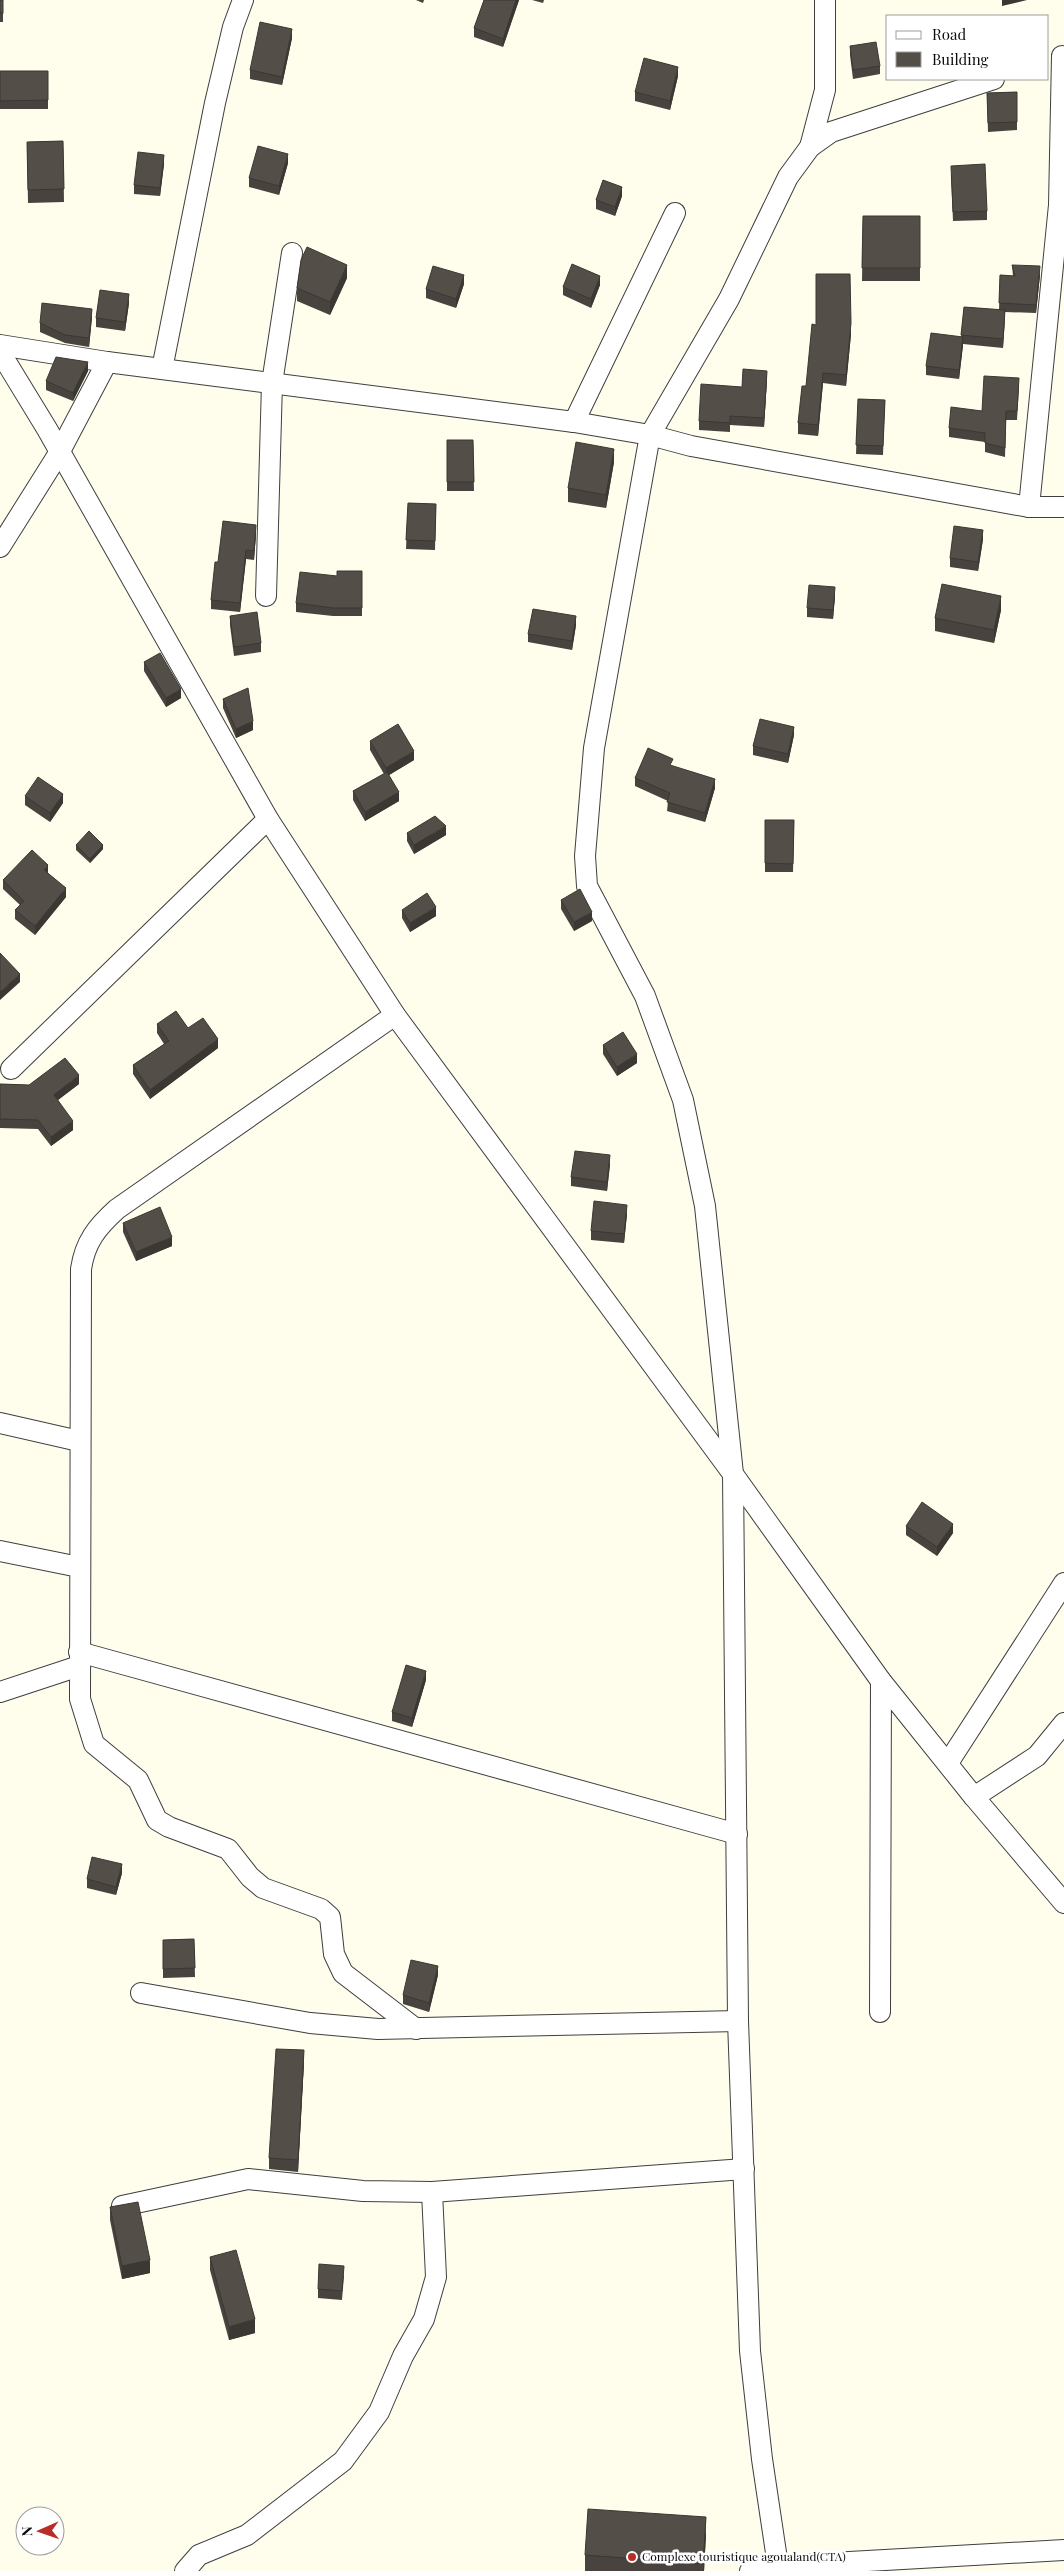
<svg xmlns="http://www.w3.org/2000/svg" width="1064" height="2571" font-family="'Playfair Display',serif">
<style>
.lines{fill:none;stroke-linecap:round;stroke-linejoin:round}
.street-casing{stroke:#3f3f3f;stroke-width:22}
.street{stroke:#fff;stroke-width:20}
.wall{fill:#48433e}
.shaded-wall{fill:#3b3732}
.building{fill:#544e48;stroke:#3b3732}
.poi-dot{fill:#b82e27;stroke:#fff;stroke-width:2}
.labels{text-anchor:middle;stroke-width:5;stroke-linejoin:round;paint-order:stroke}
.poi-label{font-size:12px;fill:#0c0c0c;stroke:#fff;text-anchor:start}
</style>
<rect width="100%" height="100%" fill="#fffdeb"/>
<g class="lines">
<defs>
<g id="street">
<polyline points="810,147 825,90 825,0"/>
<polyline points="0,345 107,362 574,422 650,435 691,446 1029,507 1064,507"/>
<polyline points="0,352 47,429 268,819 395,1015 733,1474 881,1681 974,1797 1064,1903"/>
<polyline points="162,369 215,103 233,27 243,0"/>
<polyline points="574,422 675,213"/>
<polyline points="1029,507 1059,205 1062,56"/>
<polyline points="0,547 59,453 107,362"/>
<polyline points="266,596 272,383 292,253"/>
<path d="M 395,1015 L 117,1209 C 97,1227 85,1242 81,1269 L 80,1699 L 94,1744 L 138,1780 L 157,1820 L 169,1827 L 228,1849 L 250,1877 L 263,1888 L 321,1909 L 330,1917 L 334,1954 L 343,1973 L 416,2029"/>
<polyline points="11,1069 268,819"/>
<polyline points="0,1423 79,1441"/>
<polyline points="0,1551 79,1567"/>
<polyline points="79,1652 737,1834"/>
<polyline points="0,1692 79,1666"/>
<polyline points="948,1763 1064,1583"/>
<polyline points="974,1797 1037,1756 1064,1723"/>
<polyline points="141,1993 310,2023 378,2029 738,2021"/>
<polyline points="880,2012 881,1681"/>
<polyline points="122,2206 248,2179 363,2191 432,2192 744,2169"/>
<polyline points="778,2566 762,2459 750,2351 738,2021 733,1474 705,1206 683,1100 645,996 587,886 585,856 594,748 650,435 729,299 788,177 810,147 831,132 994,79"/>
<polyline points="185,2571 199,2555 247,2535 343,2461 379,2412 403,2356 424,2319 436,2277 432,2192"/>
<polyline points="750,2571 778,2566 1064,2550"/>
</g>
</defs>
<use href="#street" class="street-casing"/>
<use href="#street" class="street"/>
</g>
<g class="wall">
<rect x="0" y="0" width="3" height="22"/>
<polygon points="416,0 424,0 423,3"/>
<polygon points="484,0 519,0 503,47 474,37 474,28"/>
<polygon points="532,0 544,0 543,3"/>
<polygon points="292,38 282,85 250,79 250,70"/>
<polygon points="850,46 880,66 880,74 853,79 850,55"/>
<rect x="0" y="71" width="48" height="38"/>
<polygon points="678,76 670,110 635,101 635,92"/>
<polygon points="1017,92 1017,130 988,132 987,93"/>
<polygon points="63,141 64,202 28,203 27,142"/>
<polygon points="288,163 279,195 249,187 249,178"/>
<polygon points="164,164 160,196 134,194 134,185"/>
<polygon points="951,174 987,211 987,220 953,221"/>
<polygon points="622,196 615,216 596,209 596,200"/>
<polygon points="863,216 920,216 920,281 862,281"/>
<polygon points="1012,265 1040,275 1036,313 1005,312 1003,348 963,344 959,379 926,375 926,366 961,337 964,307 999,310 1000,275 1013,276"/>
<polygon points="347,278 330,315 297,301 297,288"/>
<polygon points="464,284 456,308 426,298 426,289"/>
<polygon points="600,285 591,308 563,295 563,287"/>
<polygon points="129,303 125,331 96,327 96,318"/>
<polygon points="92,317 89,347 65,343 40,332 40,323"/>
<polygon points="816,325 851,334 846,386 823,383 818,436 798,434 798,423 806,386"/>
<polygon points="88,371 73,401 46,390 46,381"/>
<polygon points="767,379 764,427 730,425 730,432 699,430 699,421"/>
<polygon points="1019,387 1017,420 1006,420 1005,457 985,452 985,442 949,437 949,428 982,411"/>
<polygon points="858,399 885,400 883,455 856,454"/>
<polygon points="447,440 473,440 474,491 447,491"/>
<polygon points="614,462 606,508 568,502 568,488"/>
<polygon points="408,503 436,504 435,550 406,549"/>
<polygon points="256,534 254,560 246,559 240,612 211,609 211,600 218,562"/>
<polygon points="983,539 978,571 950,567 950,558"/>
<polygon points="362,571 362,616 333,616 296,612 296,603 337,576"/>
<polygon points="835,596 833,619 807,617 807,608"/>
<polygon points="1001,610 994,643 935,631 935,618"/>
<polygon points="230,616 261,643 261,652 234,656 230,625"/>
<polygon points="576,625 572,650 528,642 528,634"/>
<polygon points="144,662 181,698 166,707 144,671"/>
<polygon points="223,699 253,730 236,738 223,708"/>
<polygon points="794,735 788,763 753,755 753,746"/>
<polygon points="370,741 414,760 389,775 399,801 365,821 353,800 353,791 384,774 370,750"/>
<polygon points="673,766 715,788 705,822 667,811 668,801 635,786 635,778"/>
<polygon points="25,796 63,803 50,822 25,805"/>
<polygon points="765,820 794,820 793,872 765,872"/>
<polygon points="407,833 446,835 414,854 407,841"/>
<polygon points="76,845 103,849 90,863 76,850"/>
<polygon points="48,873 66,897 35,935 15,919 15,910 20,905 3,889 3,880"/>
<polygon points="561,900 592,921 574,931 561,909"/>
<polygon points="402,910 436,916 410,932 402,918"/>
<polygon points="157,1024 188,1028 218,1048 150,1099 133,1074 133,1065 164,1044 157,1033"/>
<polygon points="603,1045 637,1063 617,1076 603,1054"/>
<polygon points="0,1084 29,1085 79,1084 58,1100 73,1130 51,1146 38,1129 0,1128"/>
<polygon points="610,1164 607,1191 571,1186 571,1177"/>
<polygon points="627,1214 624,1243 591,1240 591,1231"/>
<polygon points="123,1223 172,1246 136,1261 123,1232"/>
<polygon points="906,1526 953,1533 937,1556 906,1535"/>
<polygon points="426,1680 412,1727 392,1721 392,1712"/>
<polygon points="122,1873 116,1895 87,1888 87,1879"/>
<polygon points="194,1939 195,1977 163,1978 163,1940"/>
<polygon points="438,1975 429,2012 403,2004 403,1995"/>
<polygon points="304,2062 298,2172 269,2169 269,2158"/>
<polygon points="110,2207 150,2273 122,2279 110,2220"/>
<polygon points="210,2257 255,2333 229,2340 210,2270"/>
<polygon points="344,2275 342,2300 318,2298 318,2289"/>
<polygon points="706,2534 704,2571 585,2571 585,2555"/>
</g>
<g class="shaded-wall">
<polygon points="516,0 519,0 503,47 503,39"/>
<polygon points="1002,0 1027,0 1002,6"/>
<polygon points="292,29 292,38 282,85 282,77"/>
<polygon points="678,67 678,76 670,110 670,101"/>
<polygon points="288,154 288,163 279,195 279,186"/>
<polygon points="164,155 164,164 160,196 160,188"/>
<polygon points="622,187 622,196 615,216 615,207"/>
<polygon points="347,265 347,278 330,315 330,302"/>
<polygon points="1040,266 1040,275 1036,313 1036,305"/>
<polygon points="464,275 464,284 456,308 456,299"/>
<polygon points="600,276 600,285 591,308 591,299"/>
<polygon points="129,294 129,303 125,331 125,322"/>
<polygon points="92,309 92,317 89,347 89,338"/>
<polygon points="1005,310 1005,319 1003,348 1003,339"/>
<polygon points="851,323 851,334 846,386 846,375"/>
<polygon points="963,337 963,346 959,379 959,370"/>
<polygon points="88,362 88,371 73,401 73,393"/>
<polygon points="767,371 767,379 764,427 764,418"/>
<polygon points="823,373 823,383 818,436 818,425"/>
<polygon points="614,449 614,462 606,508 606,495"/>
<polygon points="256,525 256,534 254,560 254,551"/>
<polygon points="983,530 983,539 978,571 978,562"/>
<polygon points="246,550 246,559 240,612 240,603"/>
<polygon points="835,587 835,596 833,619 833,610"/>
<polygon points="1001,596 1001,610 994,643 994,630"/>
<polygon points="576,616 576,625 572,650 572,641"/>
<polygon points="181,689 181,698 166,707 166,698"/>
<polygon points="253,721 253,730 236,738 236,729"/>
<polygon points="794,727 794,735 788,763 788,754"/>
<polygon points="414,751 414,760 386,777 386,768"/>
<polygon points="715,779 715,788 705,822 705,813"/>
<polygon points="399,792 399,801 365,821 365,812"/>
<polygon points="63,794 63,803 50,822 50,813"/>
<polygon points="446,826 446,835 414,854 414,845"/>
<polygon points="103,845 103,849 90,863 90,859"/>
<polygon points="48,865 48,874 44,870"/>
<polygon points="66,888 66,897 35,935 35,926"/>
<polygon points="436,907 436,916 410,932 410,923"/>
<polygon points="592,912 592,921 574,931 574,922"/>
<polygon points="20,974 20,982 0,1000 0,992"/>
<polygon points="218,1039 218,1048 150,1099 150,1090"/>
<polygon points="637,1054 637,1063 617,1076 617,1067"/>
<polygon points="79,1075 79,1084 54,1103 54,1095"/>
<polygon points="73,1121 73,1130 51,1146 51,1137"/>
<polygon points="610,1155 610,1164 607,1191 607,1182"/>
<polygon points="627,1205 627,1214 624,1243 624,1234"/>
<polygon points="172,1237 172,1246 136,1261 136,1252"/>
<polygon points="953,1524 953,1533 937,1556 937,1547"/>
<polygon points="426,1671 426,1680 412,1727 412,1718"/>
<polygon points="122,1864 122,1873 116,1895 116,1887"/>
<polygon points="438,1966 438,1975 429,2012 429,2003"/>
<polygon points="304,2050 304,2062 298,2172 298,2160"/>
<polygon points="150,2260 150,2273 122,2279 122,2266"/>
<polygon points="255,2319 255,2333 229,2340 229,2327"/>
<polygon points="706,2517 706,2534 704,2571 703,2571"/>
</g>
<g class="building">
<rect x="0" y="0" width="3" height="13"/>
<polygon points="484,0 516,0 503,39 474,28"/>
<polygon points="260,22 292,29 282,77 250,70"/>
<polygon points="876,42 880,66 853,70 850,46"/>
<polygon points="644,58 678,67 670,101 635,92"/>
<polygon points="0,71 48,71 48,100 0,101"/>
<polygon points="1017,92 1017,122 988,123 987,93"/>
<polygon points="63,141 64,189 28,190 27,142"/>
<polygon points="258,146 288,154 279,186 249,178"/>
<polygon points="138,152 164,155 160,188 134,185"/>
<polygon points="985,164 987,211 953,212 951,166"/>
<polygon points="603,180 622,187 615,207 596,200"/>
<polygon points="863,216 920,216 920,268 862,268"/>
<polygon points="307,247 347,265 330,302 297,288 301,260"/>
<polygon points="572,264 600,276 591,299 563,287"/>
<polygon points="1012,265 1040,266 1036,305 999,303 1000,275 1015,276"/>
<polygon points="433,266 464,275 456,299 426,289"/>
<polygon points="816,274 850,274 851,323 846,375 823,373 818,425 798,423 802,386 806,386 812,324 816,325"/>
<polygon points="100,290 129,294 125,322 96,318"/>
<polygon points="42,303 92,309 89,338 65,335 40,323"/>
<polygon points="964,307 1005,310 1003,339 961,335"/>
<polygon points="931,333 963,337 959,370 926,366"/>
<polygon points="56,357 88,362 73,393 46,381"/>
<polygon points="743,369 767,371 764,418 730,416 730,423 699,421 701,384 742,387"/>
<polygon points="984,376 1019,378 1017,411 1006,411 1005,448 985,443 985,433 949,428 951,407 982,411"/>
<polygon points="858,399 885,400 883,446 856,445"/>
<polygon points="447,440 473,440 474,482 447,482"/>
<polygon points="576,442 614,449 606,495 568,488"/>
<polygon points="408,503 436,504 435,541 406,540"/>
<polygon points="223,521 256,525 254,551 246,550 240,603 211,600 215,562 218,562"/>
<polygon points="954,526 983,530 978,562 950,558"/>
<polygon points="337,571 362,571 362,608 333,608 296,603 300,572 337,576"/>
<polygon points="942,584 1001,596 994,630 935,618"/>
<polygon points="809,585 835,587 833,610 807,608"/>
<polygon points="533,609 576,616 572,641 528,634"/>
<polygon points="257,612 261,643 234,647 230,616"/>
<polygon points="160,653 181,689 166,698 144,662"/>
<polygon points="248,688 253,721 236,729 223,699"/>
<polygon points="760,719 794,727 788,754 753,746"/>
<polygon points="398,724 414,751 386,768 370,741"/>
<polygon points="648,748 673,759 670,765 715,779 705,813 667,802 670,793 635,778"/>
<polygon points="387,772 399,792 365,812 353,791"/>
<polygon points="38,777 63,794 50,813 25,796"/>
<polygon points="435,816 446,826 414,845 407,833"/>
<polygon points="765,820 794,820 793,864 765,863"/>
<polygon points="89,831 103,845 90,859 76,845"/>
<polygon points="32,850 48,865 44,870 66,888 35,926 15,910 24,901 3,880"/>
<polygon points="580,889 592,912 574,922 561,900"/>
<polygon points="427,893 436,907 410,923 402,910"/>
<polygon points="0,953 20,974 0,992"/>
<polygon points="176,1011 188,1028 203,1018 218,1039 150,1090 133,1065 169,1041 157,1024"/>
<polygon points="623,1032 637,1054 617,1067 603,1045"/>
<polygon points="65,1058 79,1075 54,1095 73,1121 51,1137 38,1120 0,1119 0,1084 29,1085"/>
<polygon points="575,1151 610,1155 607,1182 571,1177"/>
<polygon points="594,1201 627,1205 624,1234 591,1231"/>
<polygon points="160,1207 172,1237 136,1252 123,1223"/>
<polygon points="922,1502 953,1524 937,1547 906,1526"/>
<polygon points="406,1665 426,1671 412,1718 392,1712"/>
<polygon points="92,1857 122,1864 116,1887 87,1879"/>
<polygon points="194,1939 195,1968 163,1969 163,1940"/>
<polygon points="411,1960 438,1966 429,2003 403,1995"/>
<polygon points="276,2049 304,2050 298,2160 269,2158"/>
<polygon points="138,2202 150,2260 122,2266 110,2207"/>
<polygon points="236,2250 255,2319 229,2327 210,2257"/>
<polygon points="319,2264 344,2266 342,2291 318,2289"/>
<polygon points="588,2509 706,2517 703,2564 585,2555"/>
</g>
<circle class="poi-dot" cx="632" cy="2557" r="5"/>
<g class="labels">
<g class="poi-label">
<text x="642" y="2561">Complexe touristique agoualand(CTA)</text>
</g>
</g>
<rect x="886" y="15" width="162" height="65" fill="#ffffff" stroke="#9e9e9e"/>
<rect x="896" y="31" width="25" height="8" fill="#ffffff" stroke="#9e9e9e"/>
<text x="932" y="40" font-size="15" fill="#0c0c0c">Road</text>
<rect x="896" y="52" width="25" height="15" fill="#544e48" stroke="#9e9e9e"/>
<text x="932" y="65" font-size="15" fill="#0c0c0c">Building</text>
<g transform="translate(40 2531) rotate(268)"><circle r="24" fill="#ffffff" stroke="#9e9e9e"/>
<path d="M0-4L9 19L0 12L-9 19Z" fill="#b82e27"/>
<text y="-8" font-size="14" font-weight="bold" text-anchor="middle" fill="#0c0c0c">N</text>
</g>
</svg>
